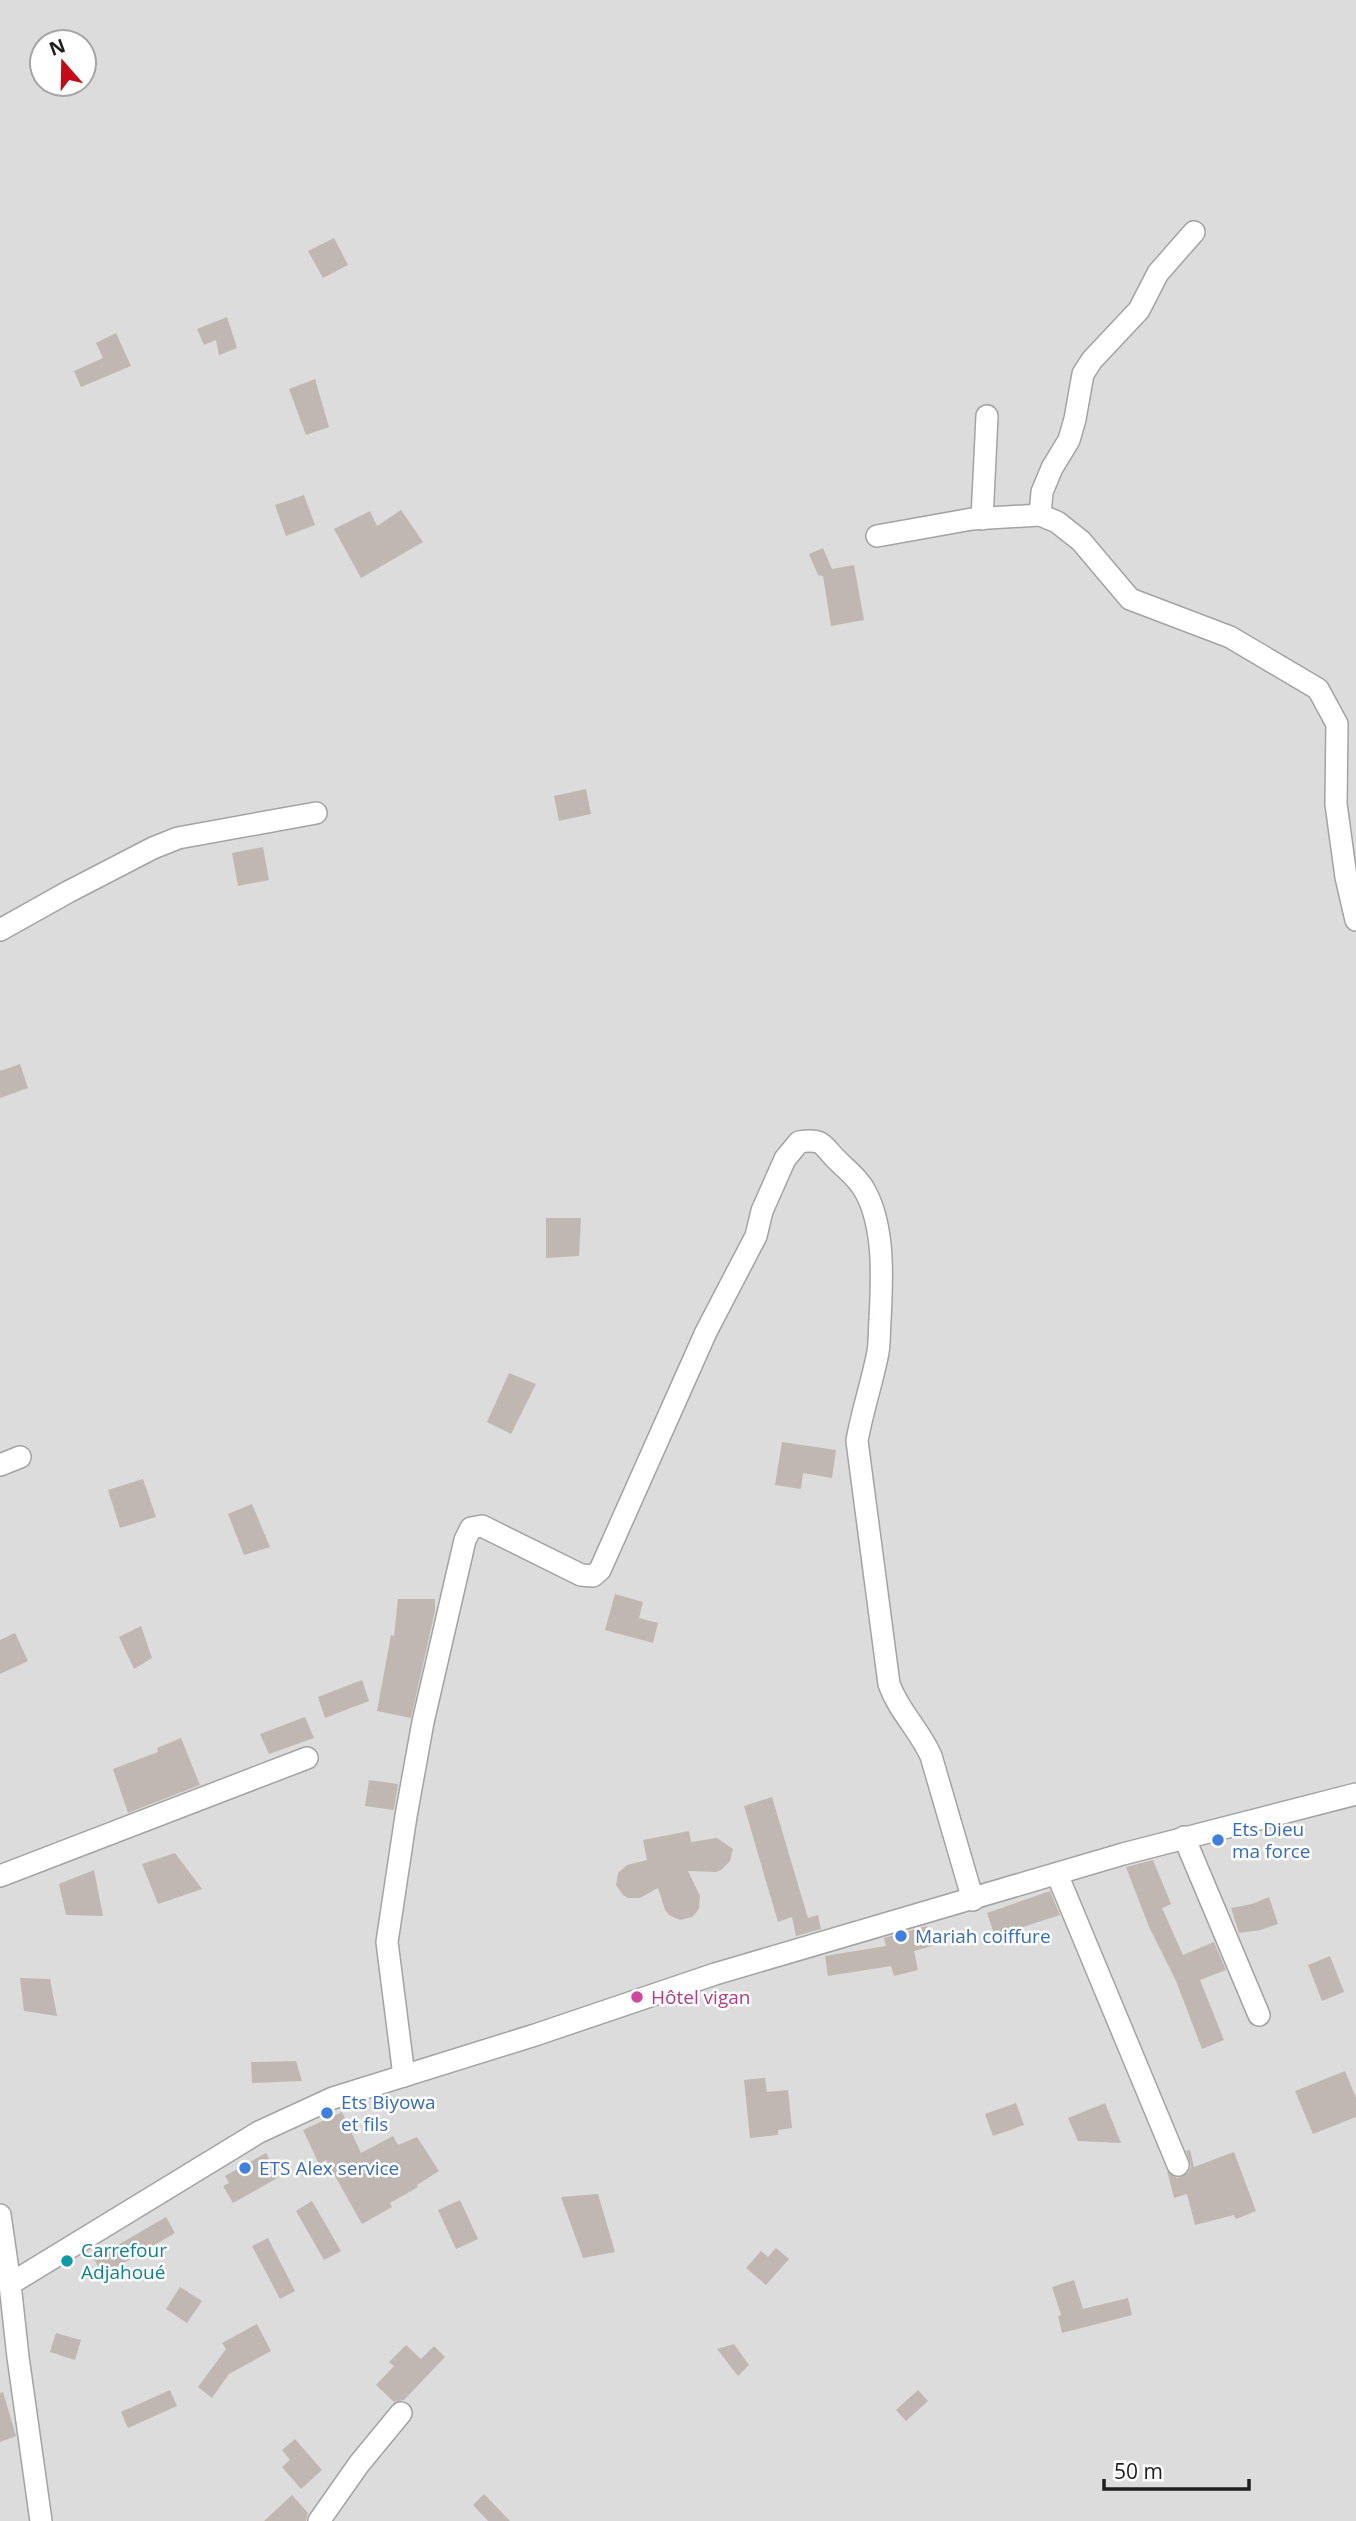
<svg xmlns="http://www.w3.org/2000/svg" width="1356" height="2521" font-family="'Open Sans',sans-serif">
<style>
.residential{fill:#dddcdc;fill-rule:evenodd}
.building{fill:#c0b7b2}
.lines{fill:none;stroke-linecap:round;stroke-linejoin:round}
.street-casing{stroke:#a3a3a3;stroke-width:24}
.street{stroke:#fff;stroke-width:21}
.shop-dot{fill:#3f7fe0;stroke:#fff;stroke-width:2.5}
.hotel-dot{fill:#d1479c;stroke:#fff;stroke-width:2.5}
.culture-dot{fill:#0f9aa8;stroke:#fff;stroke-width:2.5}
.labels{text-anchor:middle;stroke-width:5;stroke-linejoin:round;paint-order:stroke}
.shop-label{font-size:19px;fill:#366cbe;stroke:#fff;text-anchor:start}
.hotel-label{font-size:19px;fill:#b23c85;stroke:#fff;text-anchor:start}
.culture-label{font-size:19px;fill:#0d838f;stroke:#fff;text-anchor:start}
</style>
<rect width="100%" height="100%" fill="#efebe5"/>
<path class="residential" d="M 0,0 L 1356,0 L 1356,2521 L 0,2521 ZM 42,42 L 84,42 L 84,84 L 42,84 Z"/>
<g class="building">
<polygon points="334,238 348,265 323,278 308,251"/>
<polygon points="227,317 237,348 219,355 216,340 204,345 197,329"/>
<polygon points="116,333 131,366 81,387 74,371 103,358 96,343"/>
<polygon points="315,379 329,427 306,435 289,389"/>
<polygon points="304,495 315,525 286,536 275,505"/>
<polygon points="401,510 423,542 361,578 334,529 370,511 377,526"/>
<polygon points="823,548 832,569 854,565 864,620 831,626 823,576 818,575 809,554"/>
<polygon points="586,789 591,814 559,821 554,796"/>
<polygon points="263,847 269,880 238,886 232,853"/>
<polygon points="20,1064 28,1088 0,1098 0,1071"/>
<polygon points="546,1218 581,1218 579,1256 546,1258"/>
<polygon points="509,1373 536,1384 511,1434 487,1422"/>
<polygon points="782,1442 836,1450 832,1478 803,1473 801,1489 775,1485"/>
<polygon points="143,1479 156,1517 120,1528 108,1490"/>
<polygon points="252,1504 270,1547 244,1555 228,1514"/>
<polygon points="615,1594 643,1602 639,1618 658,1623 653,1643 605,1630"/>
<polygon points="398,1599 435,1599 435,1611 411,1718 377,1711 391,1635 394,1636"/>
<polygon points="141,1626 152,1658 134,1669 119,1637"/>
<polygon points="15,1633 28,1661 0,1674 0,1640"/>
<polygon points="362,1680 369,1701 325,1718 318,1697"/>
<polygon points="305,1717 314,1738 269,1754 260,1734"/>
<polygon points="181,1738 200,1785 128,1813 113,1769 158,1752 157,1748"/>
<polygon points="369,1780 398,1784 394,1810 365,1806"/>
<polygon points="772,1797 808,1918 818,1915 821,1929 796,1936 792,1917 778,1922 744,1806"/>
<polygon points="689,1831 691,1842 717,1838 733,1849 730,1861 721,1870 716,1872 688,1871 700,1896 699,1908 696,1913 692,1917 680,1920 669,1915 665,1910 658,1888 640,1898 628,1898 623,1895 616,1885 618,1873 627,1865 647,1860 643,1840"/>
<polygon points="175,1853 202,1889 158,1904 142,1864"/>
<polygon points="1153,1860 1171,1904 1162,1908 1183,1955 1214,1942 1226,1970 1200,1980 1224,2040 1202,2049 1176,1981 1149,1927 1126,1867"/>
<polygon points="94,1870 103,1916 66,1915 59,1884"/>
<polygon points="1050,1891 1060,1915 995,1936 987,1913"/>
<polygon points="1269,1897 1278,1924 1261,1930 1239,1933 1231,1908 1252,1904"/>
<polygon points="927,1926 932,1946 914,1951 918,1970 894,1976 891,1966 828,1976 825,1956 886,1946 884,1938"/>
<polygon points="1330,1956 1344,1992 1322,2001 1308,1965"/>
<polygon points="20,1978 50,1979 57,2016 24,2011"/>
<polygon points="296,2061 302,2081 252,2083 251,2062"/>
<polygon points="1345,2071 1356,2098 1356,2117 1313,2134 1295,2091"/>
<polygon points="765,2078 767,2092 788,2090 792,2128 778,2130 778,2135 750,2138 744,2080"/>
<polygon points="1016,2103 1024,2125 993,2136 985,2114"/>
<polygon points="1105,2103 1121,2143 1078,2141 1068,2118"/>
<polygon points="342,2112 361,2153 393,2136 398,2145 417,2137 439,2171 417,2185 418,2187 390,2203 392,2207 362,2224 326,2160 319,2164 303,2130"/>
<polygon points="1190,2150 1194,2167 1234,2152 1256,2211 1236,2219 1234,2215 1195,2225 1187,2194 1174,2198 1167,2171 1177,2178 1188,2173 1191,2166 1186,2151"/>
<polygon points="266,2153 279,2177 233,2203 223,2186 229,2183 225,2176"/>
<polygon points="598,2194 615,2252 583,2258 561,2197"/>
<polygon points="460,2200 478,2239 456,2249 438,2210"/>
<polygon points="312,2201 341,2251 324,2260 296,2211"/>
<polygon points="166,2217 175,2233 103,2275 94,2259"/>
<polygon points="268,2238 295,2291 280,2299 252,2246"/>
<polygon points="776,2248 789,2259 766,2285 746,2268 761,2251 768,2257"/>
<polygon points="1074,2280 1083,2309 1128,2298 1132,2315 1062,2333 1058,2316 1061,2315 1052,2287"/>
<polygon points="180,2287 202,2301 187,2323 166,2309"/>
<polygon points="257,2324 271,2351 229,2374 212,2398 198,2387 226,2349 222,2343"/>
<polygon points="56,2333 81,2340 75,2360 50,2352"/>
<polygon points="734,2344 749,2365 738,2376 717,2349"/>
<polygon points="406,2345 421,2359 434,2346 445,2357 404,2400 394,2402 376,2385 394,2366 389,2362"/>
<polygon points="170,2390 177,2406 128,2428 121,2412"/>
<polygon points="918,2390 928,2401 906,2421 896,2410"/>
<polygon points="3,2392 16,2436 0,2442 0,2393"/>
<polygon points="295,2439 322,2470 301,2489 282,2467 290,2460 282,2450"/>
<polygon points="484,2494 510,2521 488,2521 473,2505"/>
<polygon points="292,2495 308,2513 306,2521 264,2521"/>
</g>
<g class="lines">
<defs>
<g id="street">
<polyline points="1040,515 1042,492 1052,468 1069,440 1075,419 1083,374 1092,360 1139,310 1158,273 1194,232"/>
<polyline points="982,519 987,416"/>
<polyline points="877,536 972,519 1040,515 1057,522 1081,541 1130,599 1230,637 1318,689 1337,724 1336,804 1346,877 1356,920"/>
<polyline points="0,930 68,892 153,848 178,838 316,813"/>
<polyline points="0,1465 20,1457"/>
<polyline points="1184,1837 1259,2015"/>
<polyline points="1057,1874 1178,2165"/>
<polyline points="0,1876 307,1758"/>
<path d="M 404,2076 L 387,1942 L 406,1816 L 423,1722 L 465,1540 L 471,1528 L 482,1526 L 581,1575 L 593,1576 L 600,1570 L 706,1332 L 756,1236 L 762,1211 L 785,1159 L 799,1142 C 825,1138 822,1146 838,1161 C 848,1171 860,1180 866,1193 C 885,1229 882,1281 880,1320 C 879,1332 880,1346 877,1357 C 871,1386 862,1412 857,1441 L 889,1684 C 899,1712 919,1729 931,1756 L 973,1900"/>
<polyline points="0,2215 10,2284"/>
<polyline points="41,2521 18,2357 10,2284 259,2132 333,2098 535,2035 715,1974 1123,1854 1356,1794"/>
<polyline points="319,2521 359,2464 401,2413"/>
</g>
</defs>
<use href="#street" class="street-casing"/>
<use href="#street" class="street"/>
</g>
<g class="shop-dot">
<circle cx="1218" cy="1840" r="7"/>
<circle cx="901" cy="1936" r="7"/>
<circle cx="327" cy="2113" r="7"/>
<circle cx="245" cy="2168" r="7"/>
</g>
<circle class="hotel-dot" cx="637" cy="1997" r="7"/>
<circle class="culture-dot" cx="67" cy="2261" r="7"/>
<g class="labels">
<g class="shop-label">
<text x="1232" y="1836">Ets Dieu<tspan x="1232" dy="22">ma force</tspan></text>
<text x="915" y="1943">Mariah coiffure</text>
<text x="341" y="2109">Ets Biyowa<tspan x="341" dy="22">et fils</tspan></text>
<text x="259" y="2175">ETS Alex service</text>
</g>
<g class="hotel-label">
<text x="651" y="2004">Hôtel vigan</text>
</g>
<g class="culture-label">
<text x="81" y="2257">Carrefour<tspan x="81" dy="22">Adjahoué</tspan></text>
</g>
</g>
<g transform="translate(63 63) rotate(340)"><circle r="33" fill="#ffffff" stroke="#a5a5a5" stroke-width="2"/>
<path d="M0-5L12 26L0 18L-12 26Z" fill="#c50917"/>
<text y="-10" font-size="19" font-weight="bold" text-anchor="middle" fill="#1f1f1f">N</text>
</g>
<path d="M1104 2479v10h145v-10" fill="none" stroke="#1f1f1f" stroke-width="3.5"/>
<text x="1114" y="2479" font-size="21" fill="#1f1f1f" stroke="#ffffff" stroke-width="5" paint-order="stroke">50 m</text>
</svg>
